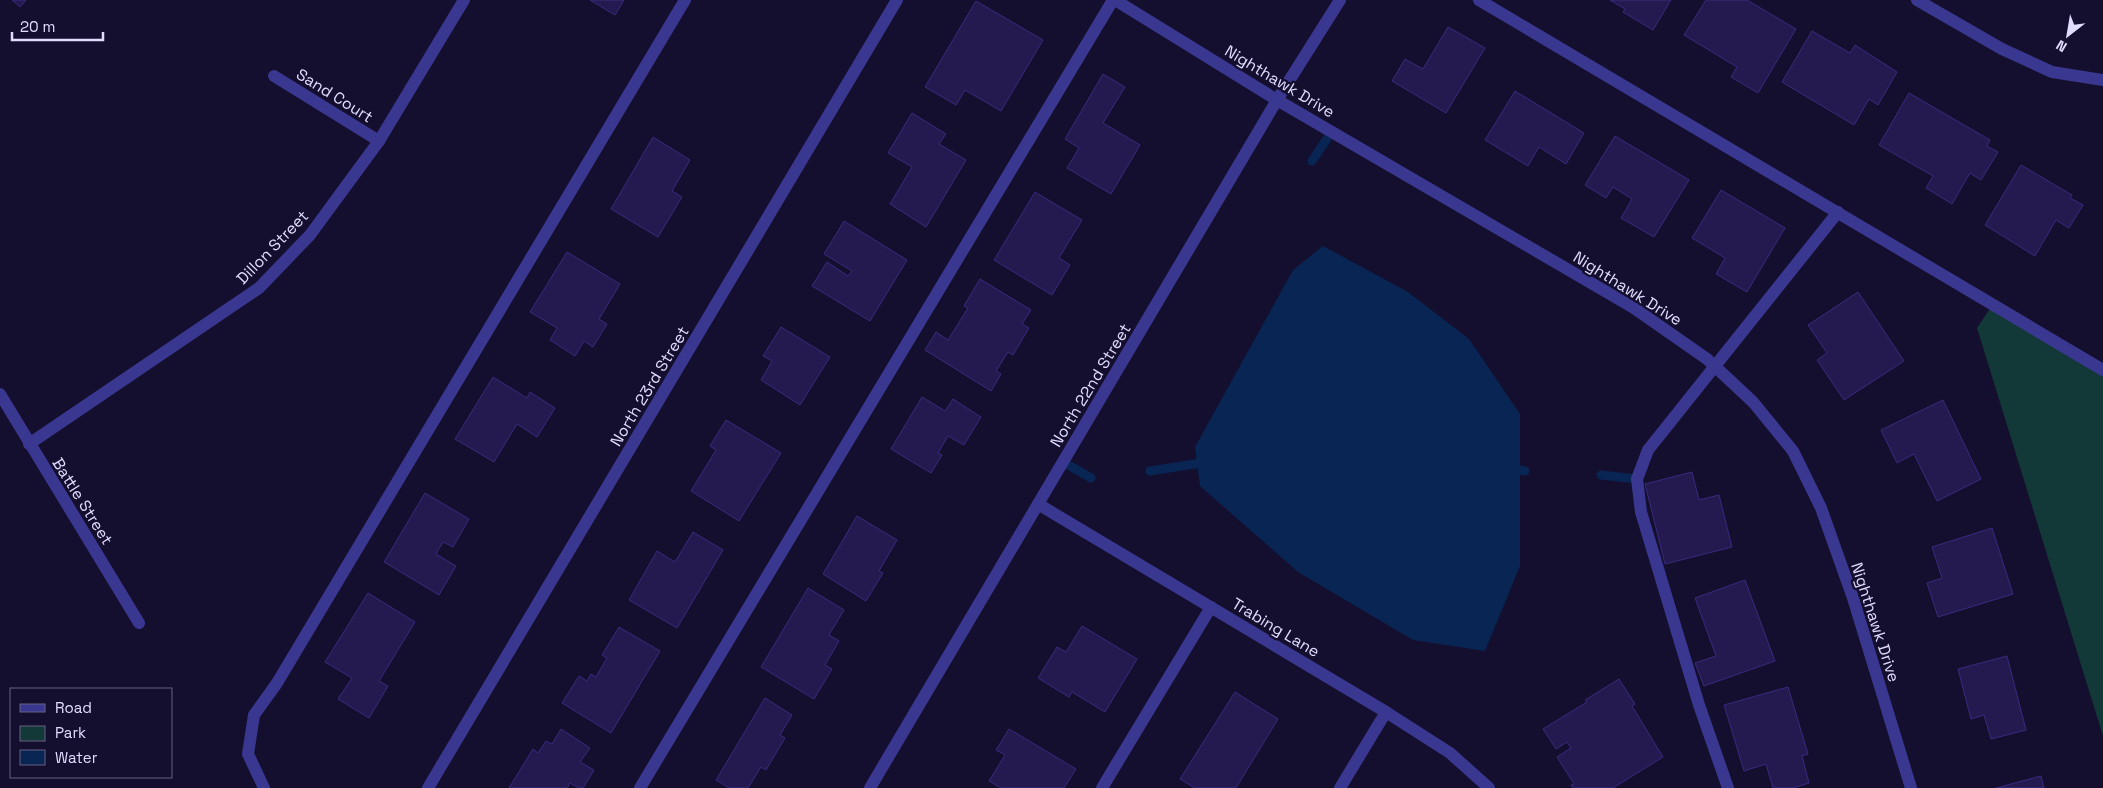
<svg xmlns="http://www.w3.org/2000/svg" width="2103" height="788" font-family="'Space Grotesk',sans-serif">
<style>
.green{fill:#123837}
.water{fill:#082554}
.lines{fill:none;stroke-linecap:round;stroke-linejoin:round}
.stream{stroke:#082554;stroke-width:9}
.building{fill:#241a50;stroke:#3a2a7e}
.minor{stroke:#3a3790;stroke-width:12}
.labels{text-anchor:middle;stroke-width:5;stroke-linejoin:round;paint-order:stroke}
.street-label{font-size:16px;fill:#e0dcff;stroke:#140f2e}
</style>
<rect width="100%" height="100%" fill="#140f2e"/>
<polygon class="green" points="1993,304 2103,369 2103,736 1977,328"/>
<polygon class="water" points="1323,246 1408,292 1469,339 1520,414 1520,566 1485,651 1413,640 1298,572 1200,486 1195,447 1293,270"/>
<g class="lines">
<g class="stream">
<polyline points="1312,161 1332,131"/>
<polyline points="1063,462 1091,478"/>
<polyline points="1508,468 1525,471"/>
<polyline points="1150,471 1207,462"/>
<polyline points="1601,475 1637,479"/>
</g>
</g>
<g class="building">
<polygon points="12,0 26,0 20,7"/>
<polygon points="590,0 624,0 615,15"/>
<polygon points="1610,0 1671,0 1653,30 1623,12 1625,9"/>
<polygon points="1706,0 1747,0 1796,29 1758,93 1731,77 1737,67 1684,35"/>
<polygon points="976,1 1043,40 1001,111 965,90 956,105 925,87"/>
<polygon points="1448,27 1485,48 1446,113 1392,81 1405,59 1423,69"/>
<polygon points="1812,31 1850,53 1855,45 1897,72 1878,105 1869,99 1854,125 1782,82"/>
<polygon points="1103,74 1125,87 1103,123 1140,145 1111,194 1067,168 1079,148 1065,139"/>
<polygon points="1515,91 1584,133 1566,164 1539,147 1528,166 1485,140"/>
<polygon points="1909,93 1990,140 1987,146 1998,152 1981,180 1970,173 1952,204 1926,188 1933,176 1879,145"/>
<polygon points="912,113 946,134 939,144 966,160 926,227 890,204 912,167 888,153"/>
<polygon points="1615,136 1689,180 1654,237 1621,218 1632,199 1613,187 1606,198 1585,185"/>
<polygon points="653,137 690,160 672,191 682,197 658,237 611,209"/>
<polygon points="2021,165 2072,195 2070,198 2083,205 2069,228 2056,220 2035,256 1985,225"/>
<polygon points="1721,190 1785,228 1747,292 1716,274 1725,258 1692,238"/>
<polygon points="1035,192 1082,220 1059,258 1070,265 1052,295 994,260"/>
<polygon points="844,221 907,260 870,321 812,286 827,262 848,276 852,271 824,254"/>
<polygon points="567,252 620,284 599,319 607,324 593,347 584,341 575,356 550,340 557,328 530,312"/>
<polygon points="980,279 1031,310 1022,324 1029,328 1013,355 1008,352 996,371 1001,374 991,391 925,350 936,332 948,340 968,308 964,306"/>
<polygon points="1858,292 1904,361 1844,400 1817,360 1827,353 1808,325"/>
<polygon points="781,327 830,357 800,405 761,380 772,361 763,356"/>
<polygon points="493,377 527,398 530,392 555,408 537,437 517,424 494,462 455,439"/>
<polygon points="922,397 945,411 953,399 981,417 964,445 948,436 938,453 942,455 931,473 891,449"/>
<polygon points="1943,400 1981,479 1937,501 1914,454 1897,463 1881,430"/>
<polygon points="726,420 781,453 739,521 691,491 716,450 710,446"/>
<polygon points="1692,472 1699,500 1719,495 1732,547 1665,564 1645,484"/>
<polygon points="425,493 469,519 453,547 443,542 436,554 456,566 439,595 384,562"/>
<polygon points="857,516 897,540 879,571 883,573 866,601 823,574"/>
<polygon points="1992,528 2013,594 1938,617 1927,583 1942,578 1932,547"/>
<polygon points="693,532 723,550 677,628 629,600 657,551 675,562"/>
<polygon points="1745,580 1775,661 1704,686 1695,663 1716,656 1695,598"/>
<polygon points="808,588 844,610 829,635 839,641 825,665 832,669 814,699 761,667"/>
<polygon points="368,593 415,622 379,681 388,686 369,718 338,699 352,678 325,662"/>
<polygon points="1082,626 1137,659 1105,712 1072,692 1069,697 1038,678 1057,647 1066,652"/>
<polygon points="619,627 660,651 611,733 562,703 579,676 587,681 591,674 596,677 607,658 602,655"/>
<polygon points="2007,656 2026,730 1991,739 1984,715 1971,719 1958,669"/>
<polygon points="1619,679 1635,704 1632,706 1663,757 1613,788 1573,788 1571,785 1574,784 1557,757 1571,748 1567,742 1556,749 1543,729 1587,702 1585,700"/>
<polygon points="1788,687 1808,754 1802,756 1809,783 1793,788 1773,788 1766,764 1744,771 1724,705"/>
<polygon points="1235,692 1278,719 1236,788 1195,788 1180,779"/>
<polygon points="765,698 792,715 780,735 785,738 766,770 761,767 748,788 729,788 716,780"/>
<polygon points="561,729 590,748 580,762 594,770 583,788 579,788 570,783 567,788 509,788 533,749 538,753 546,741 552,744"/>
<polygon points="1009,729 1076,769 1064,788 1001,788 989,781 1005,755 996,750"/>
<polygon points="2041,776 2044,788 1996,788"/>
</g>
<g class="lines">
<g class="minor">
<polyline points="1115,0 1277,100 1634,308 1707,359 1753,402 1793,451 1821,508 1853,598 1911,788"/>
<polyline points="1479,0 2103,370"/>
<polyline points="1917,0 2002,49 2052,72 2103,80"/>
<polyline points="274,76 379,141"/>
<polyline points="0,394 139,623"/>
<polyline points="29,444 259,288 310,235 379,141 464,0"/>
<polyline points="1038,504 1386,712 1450,753 1489,788"/>
<polyline points="264,788 248,754 254,715 277,683 685,0"/>
<polyline points="428,788 897,0"/>
<polyline points="640,788 1113,0"/>
<polyline points="870,788 1277,100 1340,0"/>
<polyline points="1102,788 1211,607"/>
<polyline points="1340,788 1386,712"/>
<polyline points="1728,788 1699,705 1641,512 1637,479 1648,450 1838,212"/>
</g>
</g>
<g class="labels">
<g class="street-label">
<text transform="translate(1280 81) rotate(31)" y="6">Nighthawk Drive</text>
<text transform="translate(335 95) rotate(32)" y="6">Sand Court</text>
<text transform="translate(272 247) rotate(-46)" y="6">Dillon Street</text>
<text transform="translate(1628 288) rotate(32)" y="6">Nighthawk Drive</text>
<text transform="translate(1090 385) rotate(-59)" y="6">North 22nd Street</text>
<text transform="translate(649 386) rotate(-59)" y="6">North 23rd Street</text>
<text transform="translate(83 501) rotate(58)" y="6">Battle Street</text>
<text transform="translate(1876 622) rotate(72)" y="6">Nighthawk Drive</text>
<text transform="translate(1276 627) rotate(31)" y="6">Trabing Lane</text>
</g>
</g>
<rect x="10" y="688" width="162" height="90" fill="#140f2e" stroke="#666182"/>
<rect x="20" y="704" width="25" height="8" fill="#3a3790" stroke="#666182"/>
<text x="55" y="713" font-size="15" fill="#e0dcff">Road</text>
<rect x="20" y="726" width="25" height="15" fill="#123837" stroke="#666182"/>
<text x="55" y="738" font-size="15" fill="#e0dcff">Park</text>
<rect x="20" y="750" width="25" height="15" fill="#082554" stroke="#666182"/>
<text x="55" y="763" font-size="15" fill="#e0dcff">Water</text>
<g transform="translate(2068 35) rotate(211)" stroke="#140f2e" stroke-width="4" paint-order="stroke">
<path d="M0-4L9 19L0 12L-9 19Z" fill="#e0dcff"/>
<text y="-8" font-size="14" font-weight="bold" text-anchor="middle" fill="#e0dcff">N</text>
</g>
<path d="M12 32v8h91v-8" fill="none" stroke="#e0dcff" stroke-width="2.5"/>
<text x="20" y="32" font-size="15" fill="#e0dcff" stroke="#140f2e" stroke-width="4" paint-order="stroke">20 m</text>
</svg>
